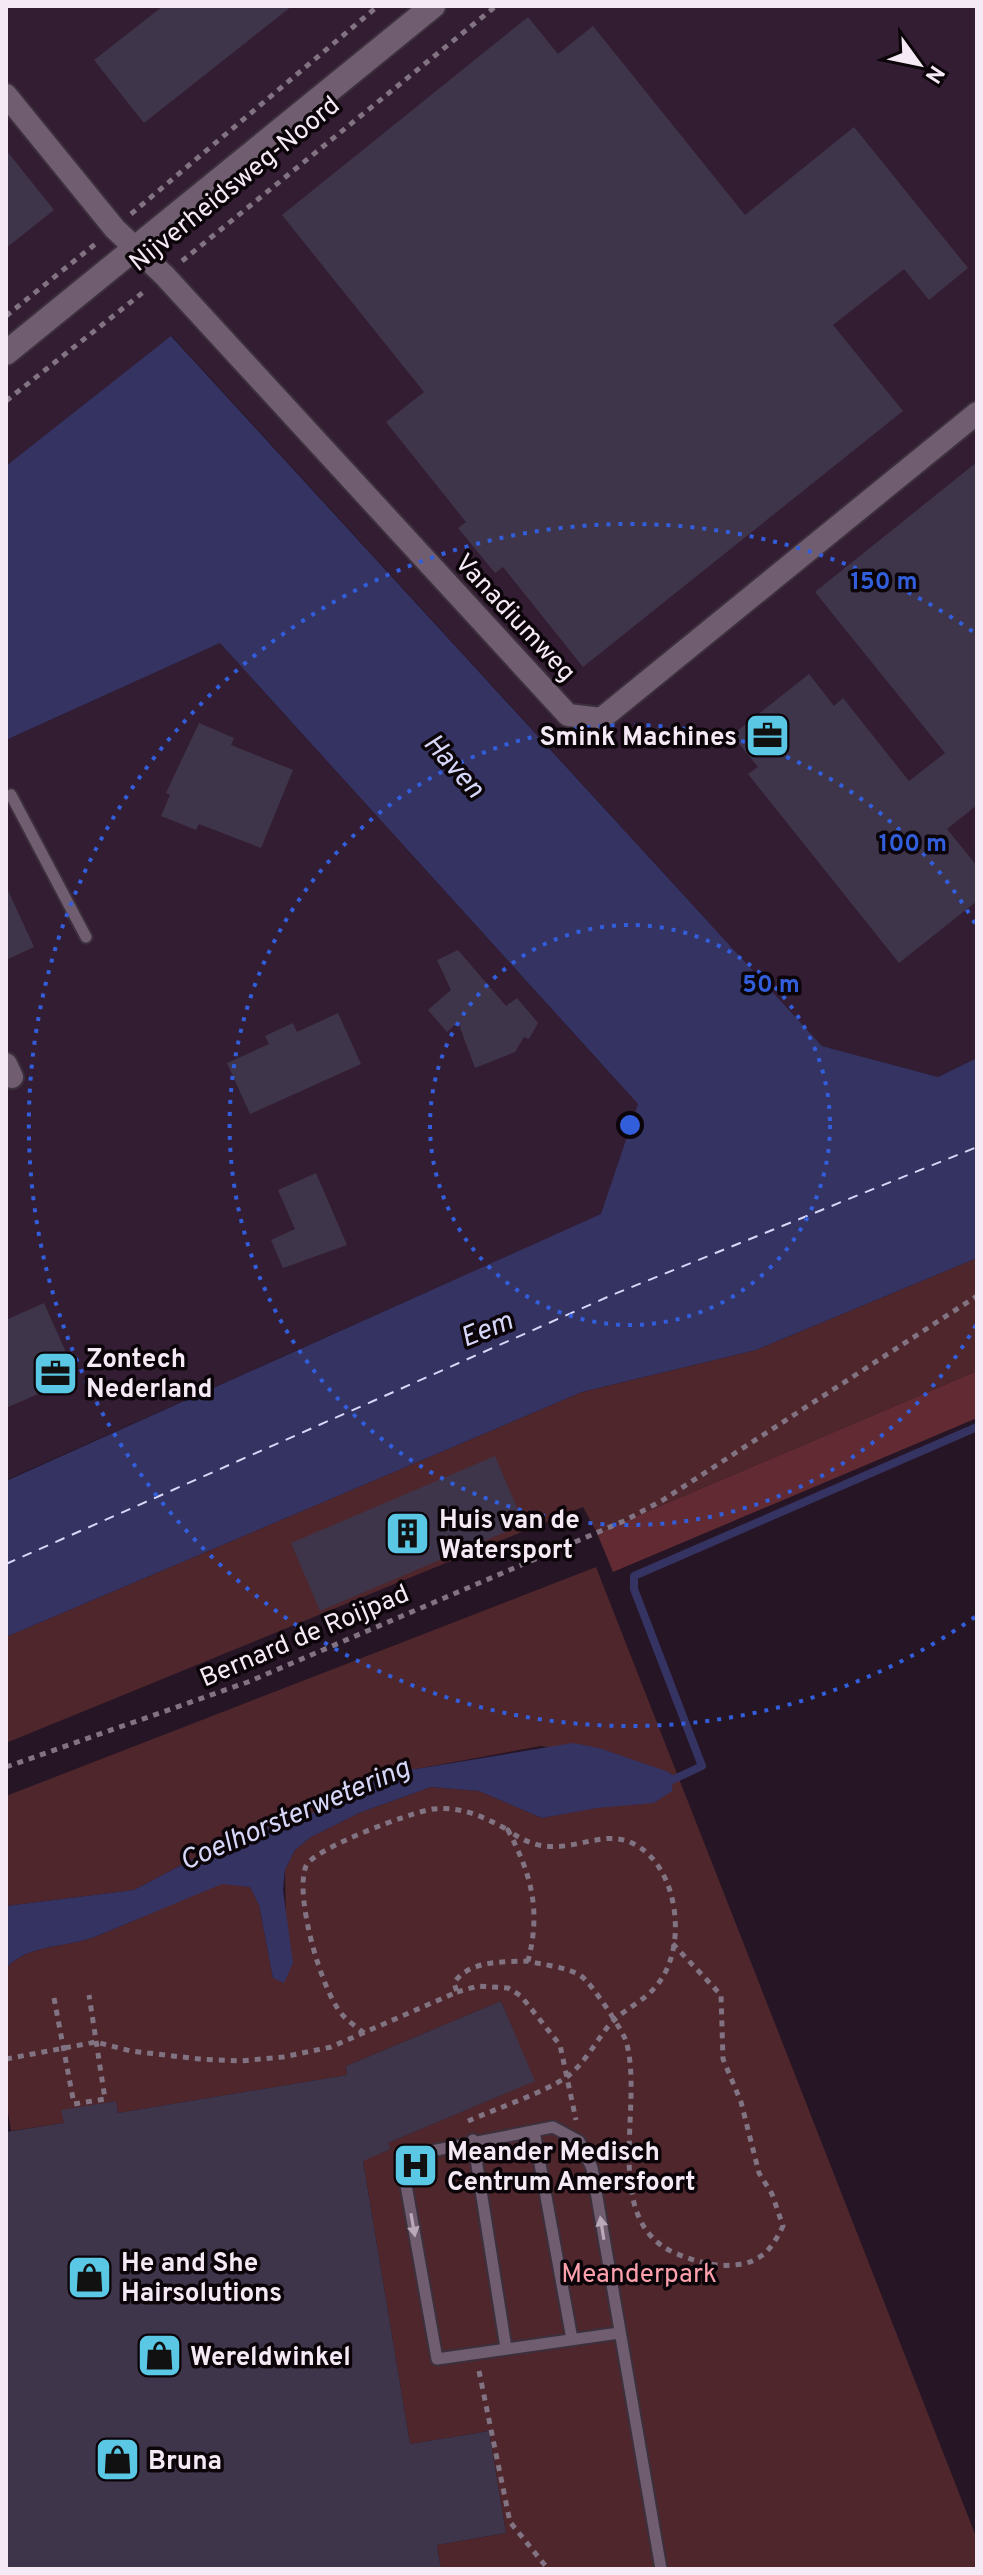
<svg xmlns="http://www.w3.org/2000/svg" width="983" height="2575" font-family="Overpass,sans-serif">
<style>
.built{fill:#331d32}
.green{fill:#4e262c}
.forest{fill:#622b34}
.water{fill:#353362}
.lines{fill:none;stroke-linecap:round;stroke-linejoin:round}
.stream{stroke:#353362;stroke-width:8}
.ferry{stroke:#d6d7f8;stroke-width:2;stroke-dasharray:10 8;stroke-linecap:butt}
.building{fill:#3f354a}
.lane-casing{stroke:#3c303c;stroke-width:15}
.street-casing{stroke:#3c303c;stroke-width:26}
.secondary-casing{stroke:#3c303c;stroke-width:28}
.path{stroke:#817381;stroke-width:5;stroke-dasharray:6 6;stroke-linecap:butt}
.lane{stroke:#715d70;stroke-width:11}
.street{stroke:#715d70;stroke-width:22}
.secondary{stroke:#715d70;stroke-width:24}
.oneway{fill:#baaab9}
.ring{fill:none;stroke:#335edb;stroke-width:4;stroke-dasharray:4 8}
.labels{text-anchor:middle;stroke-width:7;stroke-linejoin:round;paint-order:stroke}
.street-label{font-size:26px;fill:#f5e9f5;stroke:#0b050a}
.poi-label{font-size:26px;font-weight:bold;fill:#f5e9f5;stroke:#0b050a;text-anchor:start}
.park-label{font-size:26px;fill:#fea1ad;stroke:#0b050a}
.water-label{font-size:28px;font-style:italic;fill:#d6d7f8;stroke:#0b050a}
.centre{fill:#335edb;stroke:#0b050a;stroke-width:4}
.ring-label{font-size:24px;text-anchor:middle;font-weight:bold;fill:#335edb;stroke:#0b050a;stroke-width:7;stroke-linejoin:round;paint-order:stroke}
</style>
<rect width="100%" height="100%" fill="#261525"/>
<g class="built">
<polygon points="6,6 977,6 977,1058 938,1077 822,1046 172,336 6,466"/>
<polygon points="220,643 638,1104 602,1214 6,1480 6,740"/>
</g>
<g class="green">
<polygon points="977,1258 977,1371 597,1533 583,1507 6,1743 6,1637 582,1392 756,1350"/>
<path d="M 596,1567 L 977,2539 L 977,2569 L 441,2569 L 437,2545 L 506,2533 L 489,2431 L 410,2444 L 362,2155 L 379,2154 L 391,2149 L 388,2143 L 534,2081 L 501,2001 L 346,2066 L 347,2075 L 118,2113 L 116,2101 L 62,2111 L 64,2123 L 11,2131 L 6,2100 L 6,1968 C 32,1942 65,1949 97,1936 C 139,1919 180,1900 222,1883 L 250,1887 L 259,1905 L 273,1978 L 286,1924 L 285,1870 L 295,1850 L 311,1837 L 359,1813 L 431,1787 L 479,1791 L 542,1818 L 672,1791 L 672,1774 L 644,1764 L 541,1746 L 416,1769 L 391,1769 L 378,1775 L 363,1791 L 312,1814 L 298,1808 L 253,1837 L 210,1850 L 134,1890 L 6,1906 L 6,1796 Z"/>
</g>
<polygon class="forest" points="977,1371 977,1418 613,1572 597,1533"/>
<g class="water">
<polygon points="171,336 822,1046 938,1077 977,1058 977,1258 756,1350 582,1392 6,1637 6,1481 601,1214 638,1104 220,643 6,740 6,466"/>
<path d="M 573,1743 L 599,1748 L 666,1771 L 673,1775 L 672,1791 L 654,1803 L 597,1808 L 542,1818 L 479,1791 L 431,1787 L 359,1813 L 311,1837 L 295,1850 L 285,1870 L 283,1890 L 293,1963 L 284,1983 L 273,1978 L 259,1905 L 250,1887 L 222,1884 C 180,1901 139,1919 97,1936 C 65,1949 32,1942 6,1968 L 6,1906 L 134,1890 L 210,1850 L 253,1837 L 298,1808 L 312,1813 L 363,1791 L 378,1775 L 391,1769 L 416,1769 Z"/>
</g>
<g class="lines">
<polyline class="stream" points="662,1780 672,1780 702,1766 634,1589 634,1576 977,1427"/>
<polyline class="ferry" points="6,1564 612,1295 977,1147"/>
</g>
<g class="building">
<polygon points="163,6 292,6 144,123 94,60"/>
<polygon points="528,17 558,54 593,26 745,215 854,127 968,268 929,300 904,269 833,325 903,411 583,667 503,567 495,573 458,528 466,522 386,422 424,392 282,215"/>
<polygon points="6,150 54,210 6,248"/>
<polygon points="977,462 977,805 947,829 977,866 977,901 899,963 748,774 758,767 732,735 809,674 834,706 843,698 909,781 945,753 815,592"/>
<polygon points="199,723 234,738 231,745 293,770 261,848 199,824 196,830 161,816 170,795 166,793"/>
<polygon points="6,886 34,947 6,960"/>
<polygon points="458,950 506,1006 517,998 538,1023 529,1039 524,1037 515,1052 475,1068 458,1022 447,1032 428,1010 451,990 437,960"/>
<polygon points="338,1013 361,1064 250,1114 227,1063 269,1044 265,1036 293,1023 297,1032"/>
<polygon points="316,1173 347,1245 283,1268 271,1240 295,1229 278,1190"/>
<polygon points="44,1303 77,1377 6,1408 6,1320"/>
<polygon points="495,1456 524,1524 320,1611 291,1543"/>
<polygon points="501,2001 535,2081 388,2143 391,2149 363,2161 410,2444 489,2431 506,2533 437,2545 441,2569 6,2569 6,2132 64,2123 61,2110 116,2101 118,2113 347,2075 346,2066"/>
</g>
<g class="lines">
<defs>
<g id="lane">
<polyline points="6,797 11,795 86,937"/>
<polyline points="534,2131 572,2339"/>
<polyline points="473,2140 506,2348"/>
<polyline points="619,2333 437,2359 401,2157 553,2127 579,2141 592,2168 661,2569"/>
</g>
<g id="street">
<polyline points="6,95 115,229 164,275 568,715 601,719 977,413"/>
<polyline points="6,1064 12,1077"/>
</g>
<polyline id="secondary" points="6,353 433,6"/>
</defs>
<use href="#lane" class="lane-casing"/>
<use href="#street" class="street-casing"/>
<use href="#secondary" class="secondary-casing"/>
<g class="path">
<polyline points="131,214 378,6"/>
<polyline points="182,261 496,6"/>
<polyline points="6,316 99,241"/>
<polyline points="6,401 146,290"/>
<polyline points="6,1767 248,1682 624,1521 663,1500 977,1296"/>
<polyline points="457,1992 478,1986 508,1988 521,1996 560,2045 576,2120"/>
<polyline points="54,1998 74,2104 105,2099 89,1995"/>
<path d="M 364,2033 C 357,2027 347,2021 341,2013 C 321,1989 294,1895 306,1866 C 314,1848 412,1812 433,1809 C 462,1806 484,1817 508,1830"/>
<path d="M 6,2059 L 96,2042 L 131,2051 L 199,2059 L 240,2061 L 283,2057 L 331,2047 L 457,1992 L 454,1983 C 469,1960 503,1962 528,1961"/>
<path d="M 468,2121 C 495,2109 546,2092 568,2076 C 584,2064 597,2040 610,2024 C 624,2009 645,2001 657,1985 C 688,1948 679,1869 636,1845 C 596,1822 561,1870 508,1830 C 532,1876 541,1911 528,1961 C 543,1965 568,1967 581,1976 C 590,1981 623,2031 626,2041 C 645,2105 599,2220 675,2253 C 694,2261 714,2267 734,2265 C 761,2263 772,2249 783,2226 L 772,2194 L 759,2173 L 741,2102 L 723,2059 L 721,1995 L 672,1943"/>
<polyline points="479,2371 510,2522 548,2569"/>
</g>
<use href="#lane" class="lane"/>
<use href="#street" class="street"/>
<use href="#secondary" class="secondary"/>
</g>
<defs><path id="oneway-solid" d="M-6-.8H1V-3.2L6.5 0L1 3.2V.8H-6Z" transform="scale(2)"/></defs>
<g class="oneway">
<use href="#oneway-solid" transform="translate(413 2225) rotate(80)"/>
<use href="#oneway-solid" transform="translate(602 2228) rotate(-99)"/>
</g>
<g class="ring">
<circle cx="630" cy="1125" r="200"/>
<path d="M976 1325A400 400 0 1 1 976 925"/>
<path d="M975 1617A601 601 0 1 1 975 633"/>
</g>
<defs>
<symbol id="office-square" viewBox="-11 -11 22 22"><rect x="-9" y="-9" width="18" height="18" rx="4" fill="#5ac8e5" stroke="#0b050a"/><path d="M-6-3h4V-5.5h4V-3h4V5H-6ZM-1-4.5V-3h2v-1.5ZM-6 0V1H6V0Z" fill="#111"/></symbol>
<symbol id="building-square" viewBox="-11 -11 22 22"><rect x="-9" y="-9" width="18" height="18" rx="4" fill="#5ac8e5" stroke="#0b050a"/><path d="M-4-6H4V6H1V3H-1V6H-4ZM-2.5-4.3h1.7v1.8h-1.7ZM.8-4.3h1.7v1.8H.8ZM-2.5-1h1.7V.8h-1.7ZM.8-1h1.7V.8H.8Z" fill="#111"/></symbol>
<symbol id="hospital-square" viewBox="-11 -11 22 22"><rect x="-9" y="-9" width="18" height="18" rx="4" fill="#5ac8e5" stroke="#0b050a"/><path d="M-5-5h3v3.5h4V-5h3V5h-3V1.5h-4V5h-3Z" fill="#111"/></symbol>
<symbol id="shop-square" viewBox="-11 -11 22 22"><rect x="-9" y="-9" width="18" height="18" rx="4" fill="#5ac8e5" stroke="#0b050a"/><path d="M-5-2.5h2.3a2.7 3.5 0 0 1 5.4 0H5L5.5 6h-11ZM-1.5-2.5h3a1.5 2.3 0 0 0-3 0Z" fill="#111"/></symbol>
</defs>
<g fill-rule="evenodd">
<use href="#office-square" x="742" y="710" width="51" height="51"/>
<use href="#office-square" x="30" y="1348" width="51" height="51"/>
<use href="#building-square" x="382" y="1508" width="51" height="51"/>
<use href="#hospital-square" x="390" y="2140" width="51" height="51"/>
<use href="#shop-square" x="64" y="2252" width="51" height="51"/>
<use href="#shop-square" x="134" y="2330" width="51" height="51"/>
<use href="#shop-square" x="92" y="2434" width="51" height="51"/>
</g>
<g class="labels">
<g class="street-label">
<text transform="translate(234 183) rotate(-39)" y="9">Nijverheidsweg-Noord</text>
<text transform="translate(516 617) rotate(47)" y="9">Vanadiumweg</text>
<text transform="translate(304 1635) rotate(-23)" y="9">Bernard de Roijpad</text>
</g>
<g class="poi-label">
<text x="737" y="745" text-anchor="end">Smink Machines</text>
<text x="86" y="1367">Zontech<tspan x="86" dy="30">Nederland</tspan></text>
<text x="439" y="1528">Huis van de<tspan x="439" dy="30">Watersport</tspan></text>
<text x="447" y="2160">Meander Medisch<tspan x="447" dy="30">Centrum Amersfoort</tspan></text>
<text x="121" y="2271">He and She<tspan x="121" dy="30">Hairsolutions</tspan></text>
<text x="190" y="2365">Wereldwinkel</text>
<text x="148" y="2469">Bruna</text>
</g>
<g class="park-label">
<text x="639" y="2282">Meanderpark</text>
</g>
<g class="water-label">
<text transform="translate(455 765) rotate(48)" y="10">Haven</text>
<text transform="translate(486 1328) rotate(-22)" y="10">Eem</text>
<text transform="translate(294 1813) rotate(-23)" y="10">Coelhorsterwetering</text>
</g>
</g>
<circle cx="630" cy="1125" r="12" class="centre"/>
<g class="ring-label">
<text x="884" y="589">150 m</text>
<text x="913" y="851">100 m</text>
<text x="771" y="992">50 m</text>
</g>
<rect width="983" height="2575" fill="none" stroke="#f5e9f5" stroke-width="16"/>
<g transform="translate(919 64) rotate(123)" stroke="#0b050a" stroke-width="6" paint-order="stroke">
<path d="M0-6L14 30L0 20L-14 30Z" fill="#f5e9f5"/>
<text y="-12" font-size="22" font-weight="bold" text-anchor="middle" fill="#f5e9f5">N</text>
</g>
</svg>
